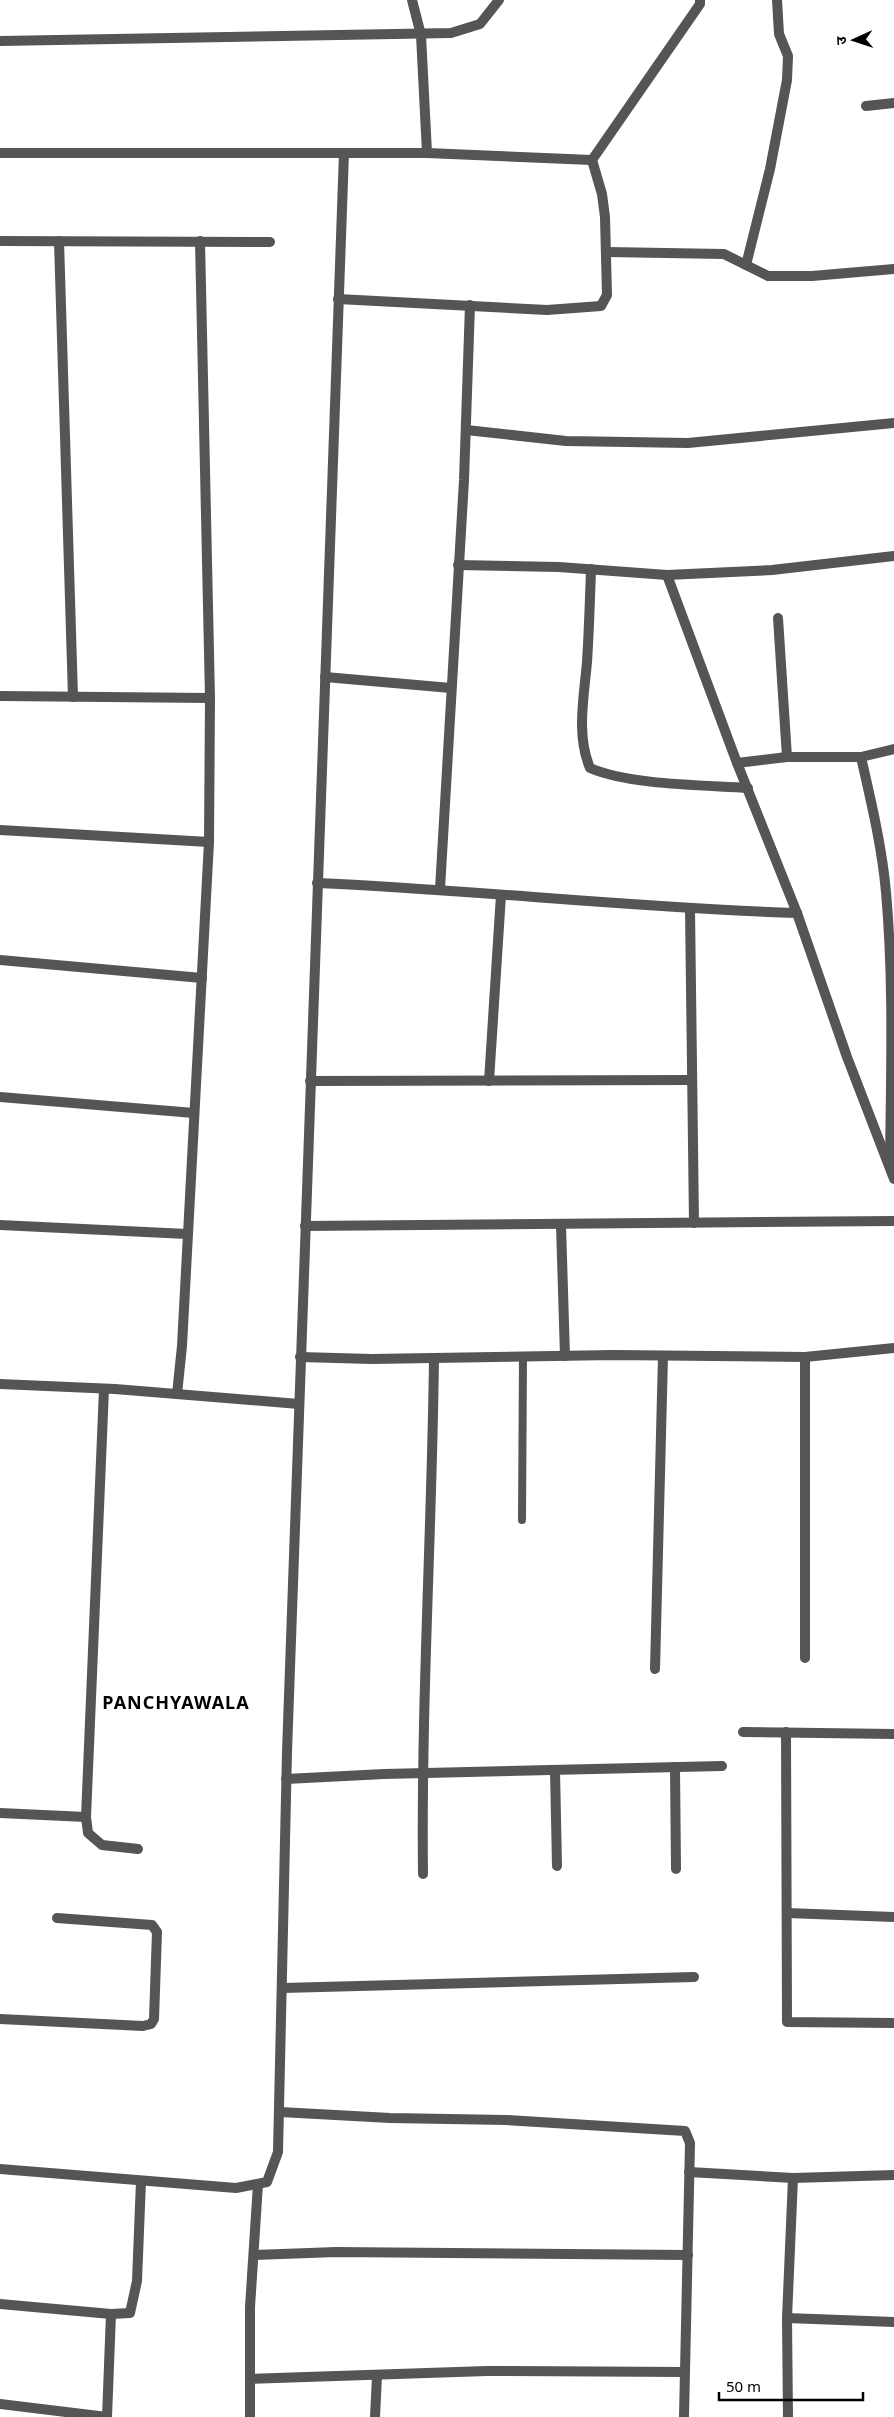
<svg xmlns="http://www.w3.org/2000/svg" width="894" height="2417" font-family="'Noto Sans','Noto Sans Devanagari',sans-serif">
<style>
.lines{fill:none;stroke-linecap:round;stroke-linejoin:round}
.lane{stroke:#555;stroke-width:8}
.street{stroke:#555;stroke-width:10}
.labels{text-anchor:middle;stroke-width:4;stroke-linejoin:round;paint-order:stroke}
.district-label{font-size:18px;font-weight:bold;letter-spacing:1px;fill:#000;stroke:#fff}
</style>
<rect width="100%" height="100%" fill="#fff"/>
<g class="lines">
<polyline class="lane" points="522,1520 523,1356"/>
<g class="street">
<polyline points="412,0 421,35 427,153"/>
<polyline points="0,41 451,33 480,24 499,0"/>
<polyline points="866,106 894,103"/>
<polyline points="0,153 427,153 592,160"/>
<polyline points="592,160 700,4 700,0"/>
<polyline points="0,241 270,242"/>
<polyline points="59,241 73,697"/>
<polyline points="607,252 724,254 768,276 812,276 894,269"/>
<polyline points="746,265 770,169 787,80 788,56 779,34 777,0"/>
<polyline points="338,299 547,310 601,306 607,295 605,217 602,194 592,160"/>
<polyline points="466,430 566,441 688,443 894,423"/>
<polyline points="458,565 559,567 667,575 772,570 894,556"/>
<path d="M 591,569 C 590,600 589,631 587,662 C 584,697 576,735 590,768 C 629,785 703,785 748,788"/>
<polyline points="667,575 737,763 797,913 847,1057 894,1179"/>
<polyline points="778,618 787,757"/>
<polyline points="325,677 451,688"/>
<polyline points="0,696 210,698"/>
<path d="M 861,757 C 871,801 882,847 886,892 C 894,982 891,1073 890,1163"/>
<polyline points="737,763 787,757 861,757 894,749"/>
<polyline points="0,830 209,842"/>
<path d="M 317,883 C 477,890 637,908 797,913"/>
<polyline points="440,889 464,480 470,305"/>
<polyline points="690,909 694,1223"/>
<polyline points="0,960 202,978"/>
<polyline points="310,1081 692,1080"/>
<polyline points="489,1081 501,895"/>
<polyline points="0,1097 194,1113"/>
<polyline points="0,1225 187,1234"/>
<polyline points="561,1225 565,1356"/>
<polyline points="305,1226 894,1221"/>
<polyline points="300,1357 372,1359 613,1355 805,1357 894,1348"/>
<polyline points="0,1384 115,1389 299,1404"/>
<polyline points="104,1389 86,1817 88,1833 102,1845 138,1849"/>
<polyline points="177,1394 182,1346 209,842 210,698 200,241"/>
<polyline points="805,1658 805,1357"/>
<polyline points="655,1669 663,1356"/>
<polyline points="743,1732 894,1734"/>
<polyline points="786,1732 787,2022 894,2023"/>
<polyline points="675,1767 676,1869"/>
<polyline points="555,1770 557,1866"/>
<polyline points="286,1779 384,1774 722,1766"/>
<polyline points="0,1813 86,1817"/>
<path d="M 423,1874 C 421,1702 432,1530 434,1358"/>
<polyline points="787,1913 894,1917"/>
<polyline points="283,1988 694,1977"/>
<polyline points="0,2019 143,2026 151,2024 154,2019 157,1932 152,1925 57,1918"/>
<polyline points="280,2112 390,2118 506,2120 685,2131 690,2143 684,2417"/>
<polyline points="0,2169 236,2188 267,2182 278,2152 287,1752 344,153"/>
<polyline points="689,2172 793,2178 894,2175"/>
<polyline points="254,2255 336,2252 688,2255"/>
<polyline points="0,2304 111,2314 130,2313 137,2281 141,2181"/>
<polyline points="787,2318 894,2322"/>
<polyline points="250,2379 487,2371 685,2372"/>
<polyline points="0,2404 107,2417"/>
<polyline points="107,2417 111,2314"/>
<polyline points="250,2417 250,2307 258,2184"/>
<polyline points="375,2417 377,2376"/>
<polyline points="788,2417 787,2318 793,2178"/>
</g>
</g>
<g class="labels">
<g class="district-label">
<text x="176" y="1709">PANCHYAWALA</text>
</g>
</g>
<g transform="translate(854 40) rotate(267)" stroke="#ffffff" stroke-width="4" paint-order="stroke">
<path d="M0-4L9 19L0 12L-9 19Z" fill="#000000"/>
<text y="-8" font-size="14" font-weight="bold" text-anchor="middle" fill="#000000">उ</text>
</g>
<path d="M719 2392v8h144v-8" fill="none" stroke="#000000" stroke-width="2.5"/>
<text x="726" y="2392" font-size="15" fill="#000000" stroke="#ffffff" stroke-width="4" paint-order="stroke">50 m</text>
</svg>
